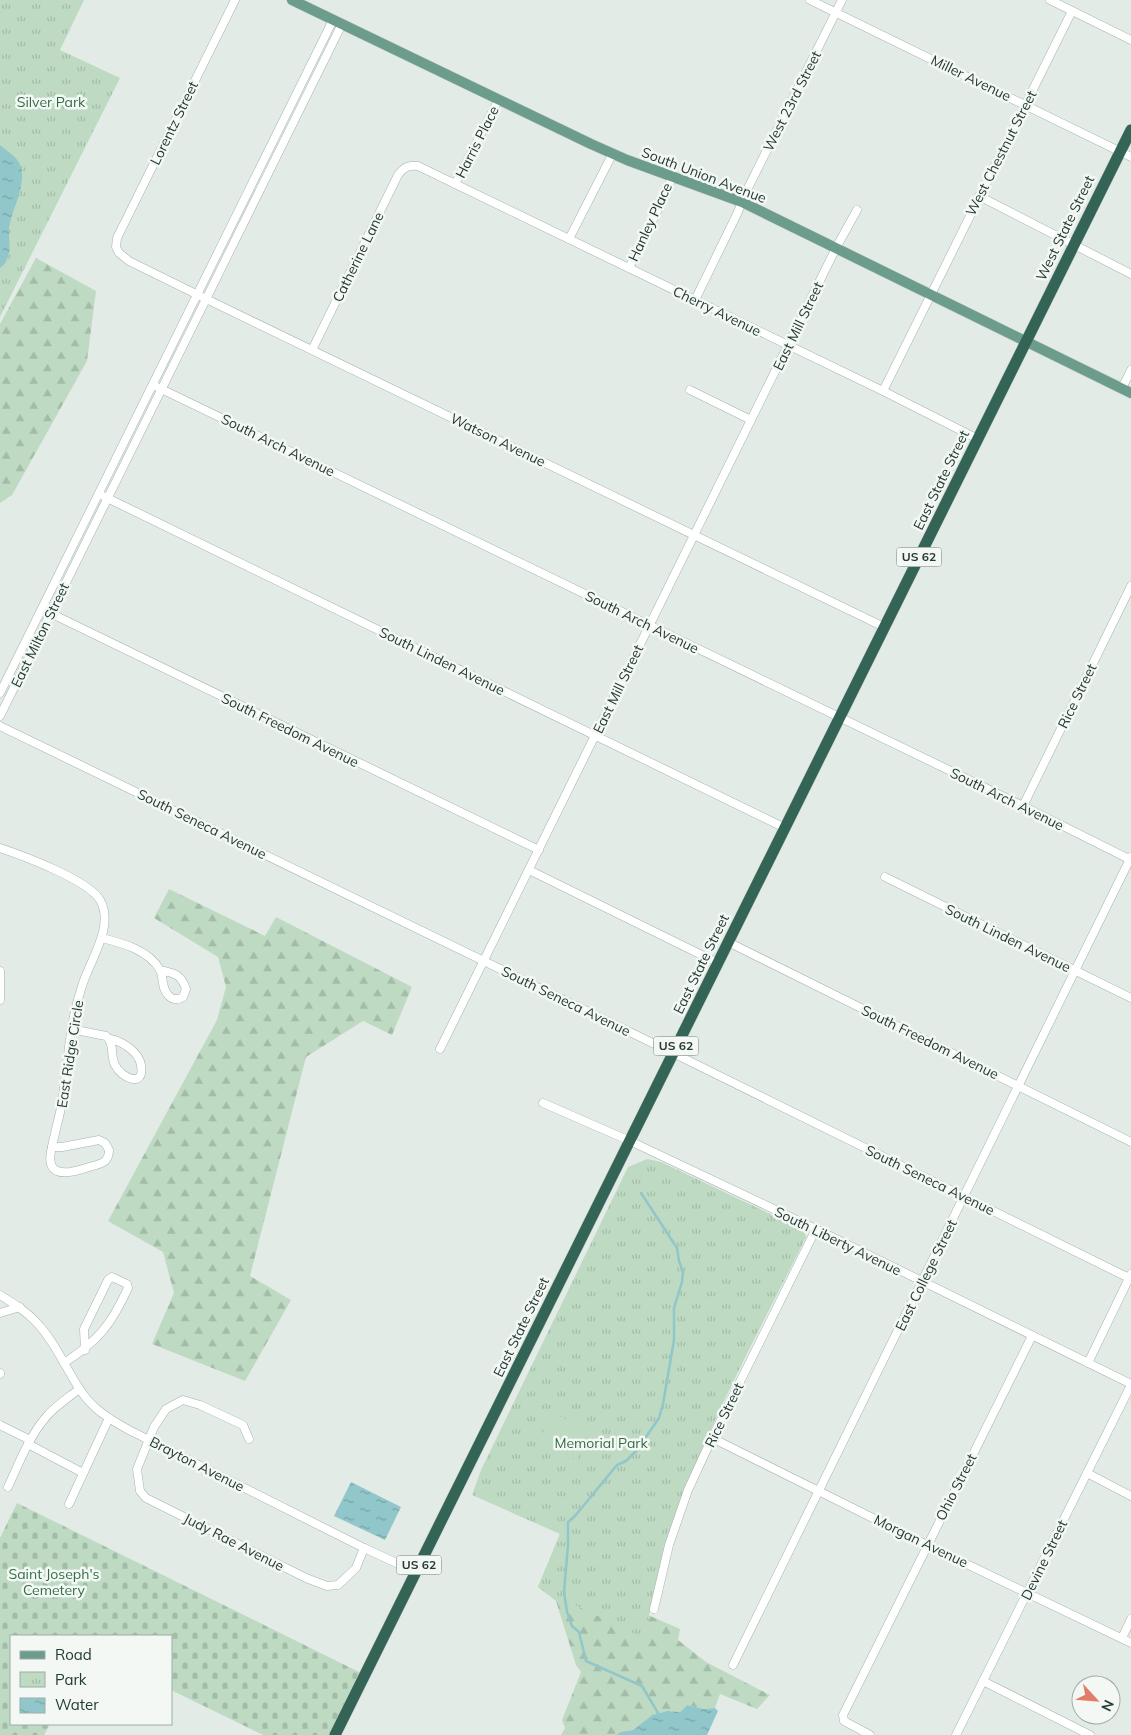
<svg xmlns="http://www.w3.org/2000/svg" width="1131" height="1735" font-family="Mulish,sans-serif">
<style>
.forest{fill:url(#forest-firs)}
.cemetery{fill:url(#cemetery-stones)}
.park{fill:url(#park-tufts)}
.pitch{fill:#bedac3}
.water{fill:url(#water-ripples)}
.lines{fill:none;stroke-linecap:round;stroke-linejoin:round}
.stream{stroke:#91c7ca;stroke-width:2.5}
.minor-casing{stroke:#a6b3ad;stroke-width:9}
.major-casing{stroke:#c2c8c6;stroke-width:11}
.highway-casing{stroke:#c2c8c6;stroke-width:12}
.minor{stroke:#fff;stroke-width:8}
.major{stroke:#6c9c8b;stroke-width:10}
.highway{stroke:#336456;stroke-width:11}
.labels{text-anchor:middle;stroke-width:5;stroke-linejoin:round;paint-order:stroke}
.shield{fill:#f3f8f5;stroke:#62746d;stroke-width:1}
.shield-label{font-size:12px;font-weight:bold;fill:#243b33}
.street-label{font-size:14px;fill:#243b33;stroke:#f3f8f5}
.park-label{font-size:14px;fill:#336d44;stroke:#f3f8f5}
</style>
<defs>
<pattern id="forest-firs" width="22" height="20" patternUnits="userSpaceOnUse" patternTransform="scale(1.25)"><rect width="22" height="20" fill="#bedac3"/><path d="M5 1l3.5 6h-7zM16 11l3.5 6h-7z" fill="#a3bca8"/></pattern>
<pattern id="cemetery-stones" width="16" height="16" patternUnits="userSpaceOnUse" patternTransform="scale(1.25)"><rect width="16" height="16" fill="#bedac3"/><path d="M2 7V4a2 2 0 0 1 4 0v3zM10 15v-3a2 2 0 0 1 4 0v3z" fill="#a3bca8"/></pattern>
<pattern id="park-tufts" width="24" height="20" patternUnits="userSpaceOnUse" patternTransform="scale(1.25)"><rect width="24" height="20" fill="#bedac3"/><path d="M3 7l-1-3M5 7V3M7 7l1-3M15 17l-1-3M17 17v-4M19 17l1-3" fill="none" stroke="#a3bca8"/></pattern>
<pattern id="water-ripples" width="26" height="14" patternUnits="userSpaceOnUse" patternTransform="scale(1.25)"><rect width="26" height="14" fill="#91c7ca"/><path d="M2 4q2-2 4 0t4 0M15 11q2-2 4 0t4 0" fill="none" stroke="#76a3a5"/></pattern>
</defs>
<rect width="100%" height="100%" fill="#e3ebe7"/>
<g class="forest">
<polygon points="36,258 96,291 87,361 12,495 0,503 0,324"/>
<polygon points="169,889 265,936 276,917 412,987 392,1035 363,1021 306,1057 250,1276 291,1300 245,1381 152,1344 174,1293 163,1252 108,1221 217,1020 226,987 218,957 154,918"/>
<polygon points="560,1534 639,1611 680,1629 678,1640 706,1662 770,1695 757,1709 720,1694 715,1708 704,1709 687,1705 680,1712 667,1711 652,1715 633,1730 621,1732 616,1735 561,1735 565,1728 562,1720 581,1672 576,1665 556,1601 538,1587"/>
</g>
<polygon class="cemetery" points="17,1503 361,1673 331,1735 263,1735 171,1690 171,1636 11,1636 11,1724 50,1724 44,1735 0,1735 0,1538"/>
<g class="park">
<polygon points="0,0 84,0 60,50 120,78 0,317"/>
<path d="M 647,1159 L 661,1162 L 804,1230 L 806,1237 C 742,1366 667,1494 645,1639 L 538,1587 L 560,1534 L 472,1495 L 481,1470 L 628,1167 Z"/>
</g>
<polygon class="pitch" points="554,1413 591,1433 577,1460 539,1440"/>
<g class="water">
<path d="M 0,145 C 8,152 18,157 21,167 C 26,188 12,208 9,228 C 8,238 12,249 7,259 C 6,263 3,266 0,268 Z"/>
<polygon points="351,1482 401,1507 385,1540 334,1516"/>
<polygon points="687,1705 704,1709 715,1708 718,1711 707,1735 616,1735 621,1732 633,1730 652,1715 667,1711 680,1712"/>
</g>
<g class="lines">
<polyline class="stream" points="641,1193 677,1248 679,1261 683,1272 682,1282 674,1308 674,1340 663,1404 659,1418 637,1450 626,1461 617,1465 575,1516 568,1522 568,1545 564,1592 567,1612 572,1626 579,1632 586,1661 642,1686 658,1713 657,1716"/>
<defs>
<g id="minor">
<polyline points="235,0 117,238 116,247 119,253 129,261 198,295 884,627"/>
<polyline points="810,0 1131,157"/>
<polyline points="1050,0 1131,40"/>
<polyline points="455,184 499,99"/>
<polyline points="979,196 1131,274"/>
<polyline points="569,239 613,153"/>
<polyline points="629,268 668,189 672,176"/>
<polyline points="695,300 737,214 747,190 842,0"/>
<path d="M 312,350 L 398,175 C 404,167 408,165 418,166 L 883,391 L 978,439"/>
<polyline points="153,385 1023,806 1131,860"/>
<polyline points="1122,388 1131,370"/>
<polyline points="690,390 751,420"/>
<polyline points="883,391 1072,11"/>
<polyline points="99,494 785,828"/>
<polyline points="48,612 539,850"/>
<polyline points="0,693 333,20"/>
<polyline points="0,716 342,24"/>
<polyline points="0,726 673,1053 1131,1279"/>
<polyline points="1023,806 1131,586"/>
<path d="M 0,848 C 24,856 88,880 100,900 C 115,926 90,960 82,986 C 69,1025 68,1063 62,1103 C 59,1118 55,1132 52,1147"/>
<polyline points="529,870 718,963"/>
<polyline points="885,877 1131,998"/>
<path d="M 102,938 C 122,943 149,950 160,970 C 164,978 161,989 169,996 C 173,1000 178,1000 183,997 L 186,989 C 181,974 174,973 160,970"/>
<polyline points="728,942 1131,1142"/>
<polyline points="0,971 0,1000"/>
<path d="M 71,1029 L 106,1036 C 115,1044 110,1056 115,1065 C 122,1079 145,1088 141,1065 C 139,1052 122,1041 110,1039"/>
<polyline points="440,1049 836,248 857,210"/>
<polyline points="543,1103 630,1141 816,1229 1131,1384"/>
<path d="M 99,1140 L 105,1143 L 109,1150 C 109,1154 108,1158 105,1161 C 100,1165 92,1166 86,1168 C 65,1175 44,1177 52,1147 L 62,1147 Z"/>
<path d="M 0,1295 C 13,1303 26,1311 37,1323 C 55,1342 65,1367 79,1388 C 91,1408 109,1419 129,1430 L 364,1548 L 416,1572"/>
<polyline points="0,1313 20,1307"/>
<path d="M 64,1363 C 98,1341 111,1325 128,1288 L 127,1284 L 112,1277 L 108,1280 L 84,1329 L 85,1350"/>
<polyline points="1088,1363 1131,1274"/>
<polyline points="0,1373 0,1374"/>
<polyline points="0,1425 30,1440"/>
<polyline points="712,1438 927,1545 1131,1643"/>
<polyline points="249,1439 243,1425 200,1405 183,1400 166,1409 154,1427 137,1469 140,1491 146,1498 306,1578 327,1586 338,1585 356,1568 364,1548"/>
<polyline points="28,1444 83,1473"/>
<polyline points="1087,1473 1131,1496"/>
<path d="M 8,1487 C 19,1463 29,1437 46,1417 C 55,1406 68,1398 79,1389"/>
<polyline points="69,1504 109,1418"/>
<polyline points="654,1609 669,1545 688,1490 712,1438 816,1229"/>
<polyline points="1122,1638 1131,1619"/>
<polyline points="733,1665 1131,857"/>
<polyline points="983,1681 1090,1735"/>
<polyline points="870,1735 844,1721 843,1715 1032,1336"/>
<polyline points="956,1735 1131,1385"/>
</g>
<polyline id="major" points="292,0 591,144 627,160 742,202 1131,393"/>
<polyline id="highway" points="335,1735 1131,130"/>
</defs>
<use href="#minor" class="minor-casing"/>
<use href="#major" class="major-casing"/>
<use href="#highway" class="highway-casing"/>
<use href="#minor" class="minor"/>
<use href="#major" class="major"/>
<use href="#highway" class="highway"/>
</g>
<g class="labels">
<g class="shield">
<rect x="896.5" y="547.5" width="45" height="19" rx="4"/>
<rect x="653.5" y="1036.5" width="45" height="19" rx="4"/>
<rect x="396.5" y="1555.5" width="45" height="19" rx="4"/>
</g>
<g class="shield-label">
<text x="919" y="561">US 62</text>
<text x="676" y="1050">US 62</text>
<text x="419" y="1569">US 62</text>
</g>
<g class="street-label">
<text transform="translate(971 78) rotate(26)" y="5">Miller Avenue</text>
<text transform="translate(792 101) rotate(-63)" y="5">West 23rd Street</text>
<text transform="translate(174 123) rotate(-64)" y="5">Lorentz Street</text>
<text transform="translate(477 142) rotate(-63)" y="5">Harris Place</text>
<text transform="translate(1001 153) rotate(-63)" y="5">West Chestnut Street</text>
<text transform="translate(704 175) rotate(21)" y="5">South Union Avenue</text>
<text transform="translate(650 222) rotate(-65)" y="5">Hanley Place</text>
<text transform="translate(1065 228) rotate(-64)" y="5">West State Street</text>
<text transform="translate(358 257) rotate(-64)" y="5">Catherine Lane</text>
<text transform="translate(717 311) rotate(26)" y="5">Cherry Avenue</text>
<text transform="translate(798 326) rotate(-64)" y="5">East Mill Street</text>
<text transform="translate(498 440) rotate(26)" y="5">Watson Avenue</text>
<text transform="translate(278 445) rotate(26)" y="5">South Arch Avenue</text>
<text transform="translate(941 480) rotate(-64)" y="5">East State Street</text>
<text transform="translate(642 622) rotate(26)" y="5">South Arch Avenue</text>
<text transform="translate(40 635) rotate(-64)" y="5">East Milton Street</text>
<text transform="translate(442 661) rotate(26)" y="5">South Linden Avenue</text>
<text transform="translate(618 689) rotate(-64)" y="5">East Mill Street</text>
<text transform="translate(1077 696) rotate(-64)" y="5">Rice Street</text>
<text transform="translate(290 730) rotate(26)" y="5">South Freedom Avenue</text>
<text transform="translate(1007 799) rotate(26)" y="5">South Arch Avenue</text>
<text transform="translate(202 824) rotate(26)" y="5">South Seneca Avenue</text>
<text transform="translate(1008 938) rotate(26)" y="5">South Linden Avenue</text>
<text transform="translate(701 964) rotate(-64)" y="5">East State Street</text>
<text transform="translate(566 1001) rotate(26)" y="5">South Seneca Avenue</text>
<text transform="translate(930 1042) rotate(26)" y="5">South Freedom Avenue</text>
<text transform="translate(70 1054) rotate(-81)" y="5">East Ridge Circle</text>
<text transform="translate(930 1180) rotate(26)" y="5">South Seneca Avenue</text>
<text transform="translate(838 1241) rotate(26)" y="5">South Liberty Avenue</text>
<text transform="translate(926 1275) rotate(-64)" y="5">East College Street</text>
<text transform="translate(521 1327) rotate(-64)" y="5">East State Street</text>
<text transform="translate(724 1415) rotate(-64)" y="5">Rice Street</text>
<text transform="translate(197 1464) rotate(27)" y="5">Brayton Avenue</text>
<text transform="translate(956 1487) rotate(-63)" y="5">Ohio Street</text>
<text transform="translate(921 1541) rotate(26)" y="5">Morgan Avenue</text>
<text transform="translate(234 1542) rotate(27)" y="5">Judy Rae Avenue</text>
<text transform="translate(1044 1560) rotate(-64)" y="5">Devine Street</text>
</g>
<g class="park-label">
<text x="51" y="107">Silver Park</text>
<text x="601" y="1448">Memorial Park</text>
<text x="54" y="1579">Saint Joseph's<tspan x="54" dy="16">Cemetery</tspan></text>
</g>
</g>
<rect x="10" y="1635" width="162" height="90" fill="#f3f8f5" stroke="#a0aca7"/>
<rect x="20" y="1651" width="25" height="8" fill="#6c9c8b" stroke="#a0aca7"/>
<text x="55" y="1660" font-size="15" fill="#243b33">Road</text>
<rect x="20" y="1672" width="25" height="15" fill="url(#park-tufts)" stroke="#a0aca7"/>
<text x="55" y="1685" font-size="15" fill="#243b33">Park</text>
<rect x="20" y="1698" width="25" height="15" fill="url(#water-ripples)" stroke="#a0aca7"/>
<text x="55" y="1710" font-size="15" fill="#243b33">Water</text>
<g transform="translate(1096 1700) rotate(116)"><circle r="24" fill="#f3f8f5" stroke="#a0aca7"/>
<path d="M0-4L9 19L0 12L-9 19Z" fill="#e37c69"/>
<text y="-8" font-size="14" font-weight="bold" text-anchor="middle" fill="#243b33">N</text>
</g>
</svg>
